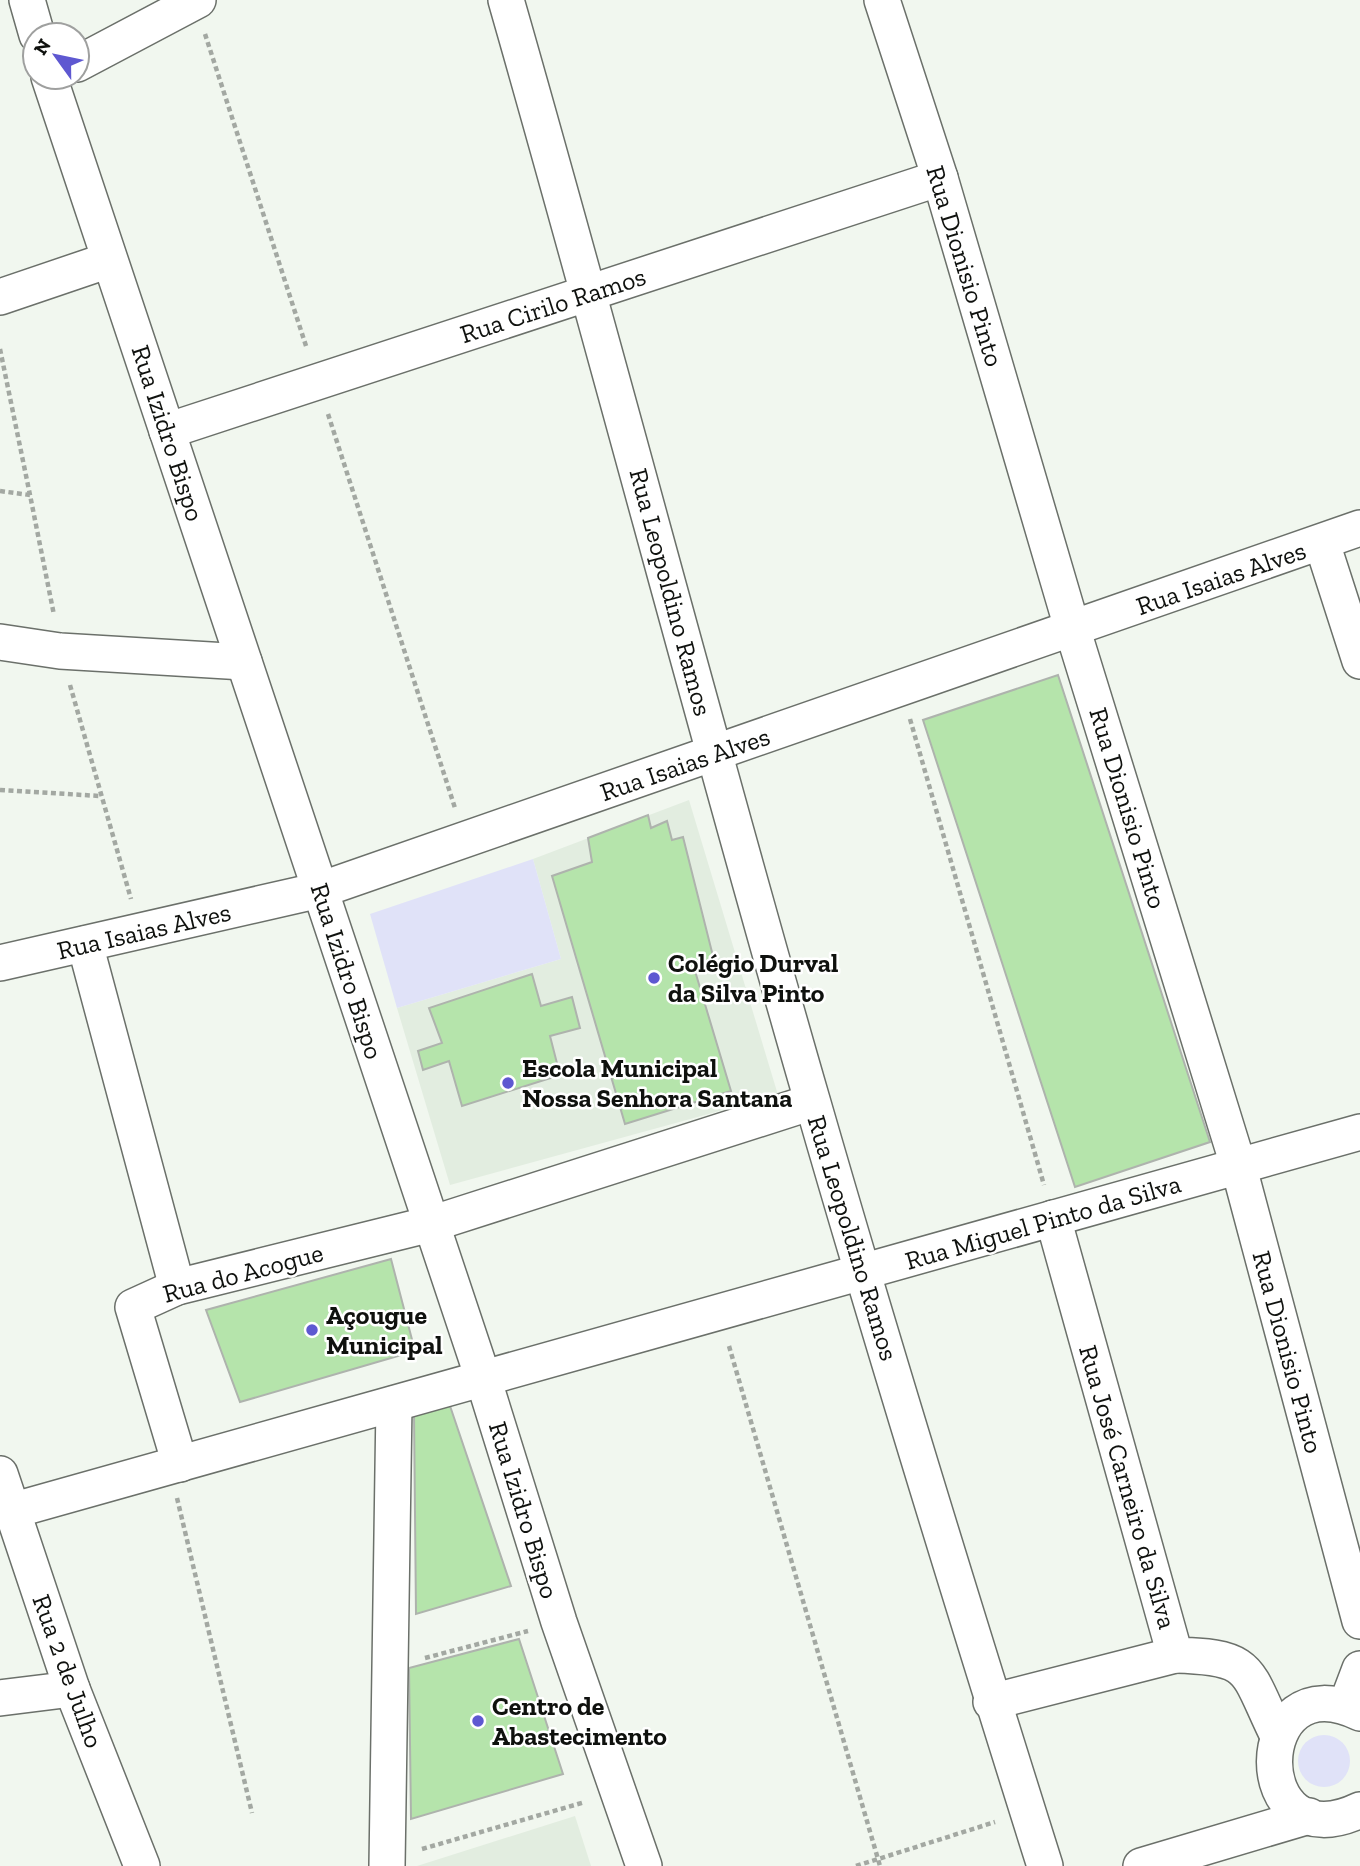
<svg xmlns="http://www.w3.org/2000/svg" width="1360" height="1866" font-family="'Zilla Slab',serif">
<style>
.built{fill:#e2ede0}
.green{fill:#e0e2f8}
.building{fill:#b5e4ab;stroke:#aeb3ad;stroke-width:2}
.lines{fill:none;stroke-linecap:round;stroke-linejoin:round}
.minor-casing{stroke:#6b706a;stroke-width:38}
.path{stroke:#a3a8a2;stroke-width:4.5;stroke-dasharray:5 3.5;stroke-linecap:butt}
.minor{stroke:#fff;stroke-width:35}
.poi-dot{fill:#5e58d1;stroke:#fff;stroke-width:2.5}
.labels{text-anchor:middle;stroke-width:5;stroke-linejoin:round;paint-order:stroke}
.street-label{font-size:26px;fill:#0f110e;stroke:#fff}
.poi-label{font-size:26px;font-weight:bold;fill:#0f110e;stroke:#fff;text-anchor:start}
</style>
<rect width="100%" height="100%" fill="#f1f7ef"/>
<g class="built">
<polygon points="689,800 778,1095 450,1185 397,1008 561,959 533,859"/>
<polygon points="575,1816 591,1866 417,1866"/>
</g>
<g class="green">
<polygon points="533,859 561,959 397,1008 370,914"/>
<circle cx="1324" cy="1761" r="26"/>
</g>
<g class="building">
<polygon points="1058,675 1210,1142 1075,1187 923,720"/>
<polygon points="648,815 651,828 667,821 672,840 683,837 715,964 695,971 731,1091 625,1124 552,876 592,862 588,838"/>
<polygon points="532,974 541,1006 572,997 580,1028 550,1036 560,1075 462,1106 449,1061 423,1070 418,1051 442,1043 429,1008"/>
<polygon points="391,1259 415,1351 240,1402 206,1310"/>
<polygon points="448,1400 511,1586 416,1614 414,1413"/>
<polygon points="519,1639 563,1774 411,1819 409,1668"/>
</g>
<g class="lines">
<defs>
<g id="minor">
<polyline points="27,0 37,35"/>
<path d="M 506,0 C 611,366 706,735 812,1100 C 886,1357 965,1612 1045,1866"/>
<polyline points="882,0 940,178 1073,631 1239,1168 1360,1621"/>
<polyline points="77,64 198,0"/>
<polyline points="49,77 483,1378 559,1622 644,1866"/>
<polyline points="0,297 109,260"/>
<polyline points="167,431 940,178"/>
<polyline points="1322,543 1360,661"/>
<polyline points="0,642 60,651 244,662"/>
<polyline points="85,944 177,1287"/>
<polyline points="0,963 320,890 1360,528"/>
<path d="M 1053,1218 L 1175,1655 C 1255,1657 1245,1669 1278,1736"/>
<polyline points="180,1464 133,1307 177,1287 431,1224 812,1102"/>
<polyline points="0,1474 72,1689 142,1866"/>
<polyline points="11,1511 1360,1132"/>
<polyline points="0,1698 72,1689"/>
<polyline points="991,1702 1175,1655"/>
<polyline points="1346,1706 1360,1669"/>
<path d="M 1360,1713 C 1247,1658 1245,1865 1360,1810"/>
<polyline points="387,1866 394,1404"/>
<polyline points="1141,1866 1309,1816"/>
</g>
</defs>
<use href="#minor" class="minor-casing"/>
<g class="path">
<polyline points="205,34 307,349"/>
<polyline points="0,349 30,495"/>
<polyline points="328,414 455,808"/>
<polyline points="0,491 30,495 54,615"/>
<polyline points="70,685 131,899"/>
<polyline points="910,719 1044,1185"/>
<polyline points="0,790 100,796"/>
<polyline points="729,1346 880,1866"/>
<polyline points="177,1498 252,1813"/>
<polyline points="425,1658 528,1631"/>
<polyline points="422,1849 585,1802"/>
<polyline points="856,1866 995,1822"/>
</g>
<use href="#minor" class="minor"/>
</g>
<g class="poi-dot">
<circle cx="654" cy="978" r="7"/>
<circle cx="508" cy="1083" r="7"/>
<circle cx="312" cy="1330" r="7"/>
<circle cx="478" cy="1721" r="7"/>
</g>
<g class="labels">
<g class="street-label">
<text transform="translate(965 266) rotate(73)" y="9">Rua Dionisio Pinto</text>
<text transform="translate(553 305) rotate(-18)" y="9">Rua Cirilo Ramos</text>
<text transform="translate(168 433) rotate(72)" y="9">Rua Izidro Bispo</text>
<text transform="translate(1221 578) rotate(-19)" y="9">Rua Isaias Alves</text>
<text transform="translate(671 592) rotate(75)" y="9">Rua Leopoldino Ramos</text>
<text transform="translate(685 764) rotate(-19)" y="9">Rua Isaias Alves</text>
<text transform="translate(1128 808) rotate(73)" y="9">Rua Dionisio Pinto</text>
<text transform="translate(144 931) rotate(-13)" y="9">Rua Isaias Alves</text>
<text transform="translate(347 971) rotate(72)" y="9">Rua Izidro Bispo</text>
<text transform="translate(1043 1222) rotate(-16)" y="9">Rua Miguel Pinto da Silva</text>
<text transform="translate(853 1238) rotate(73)" y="9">Rua Leopoldino Ramos</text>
<text transform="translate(243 1273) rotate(-15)" y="9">Rua do Acogue</text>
<text transform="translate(1288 1352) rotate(75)" y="9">Rua Dionisio Pinto</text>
<text transform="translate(1128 1487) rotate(74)" y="9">Rua José Carneiro da Silva</text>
<text transform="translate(524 1510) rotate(73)" y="9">Rua Izidro Bispo</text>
<text transform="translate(68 1671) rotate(70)" y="9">Rua 2 de Julho</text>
</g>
<g class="poi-label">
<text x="668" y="972">Colégio Durval<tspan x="668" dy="30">da Silva Pinto</tspan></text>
<text x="522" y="1077">Escola Municipal<tspan x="522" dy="30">Nossa Senhora Santana</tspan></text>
<text x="326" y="1324">Açougue<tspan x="326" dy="30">Municipal</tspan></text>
<text x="492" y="1715">Centro de<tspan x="492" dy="30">Abastecimento</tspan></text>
</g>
</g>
<g transform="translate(56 56) rotate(303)"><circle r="33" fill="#ffffff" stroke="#9fa09f" stroke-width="2"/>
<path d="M0-5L12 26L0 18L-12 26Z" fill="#5e58d1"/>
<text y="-10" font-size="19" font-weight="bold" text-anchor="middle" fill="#0f110e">N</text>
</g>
</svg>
